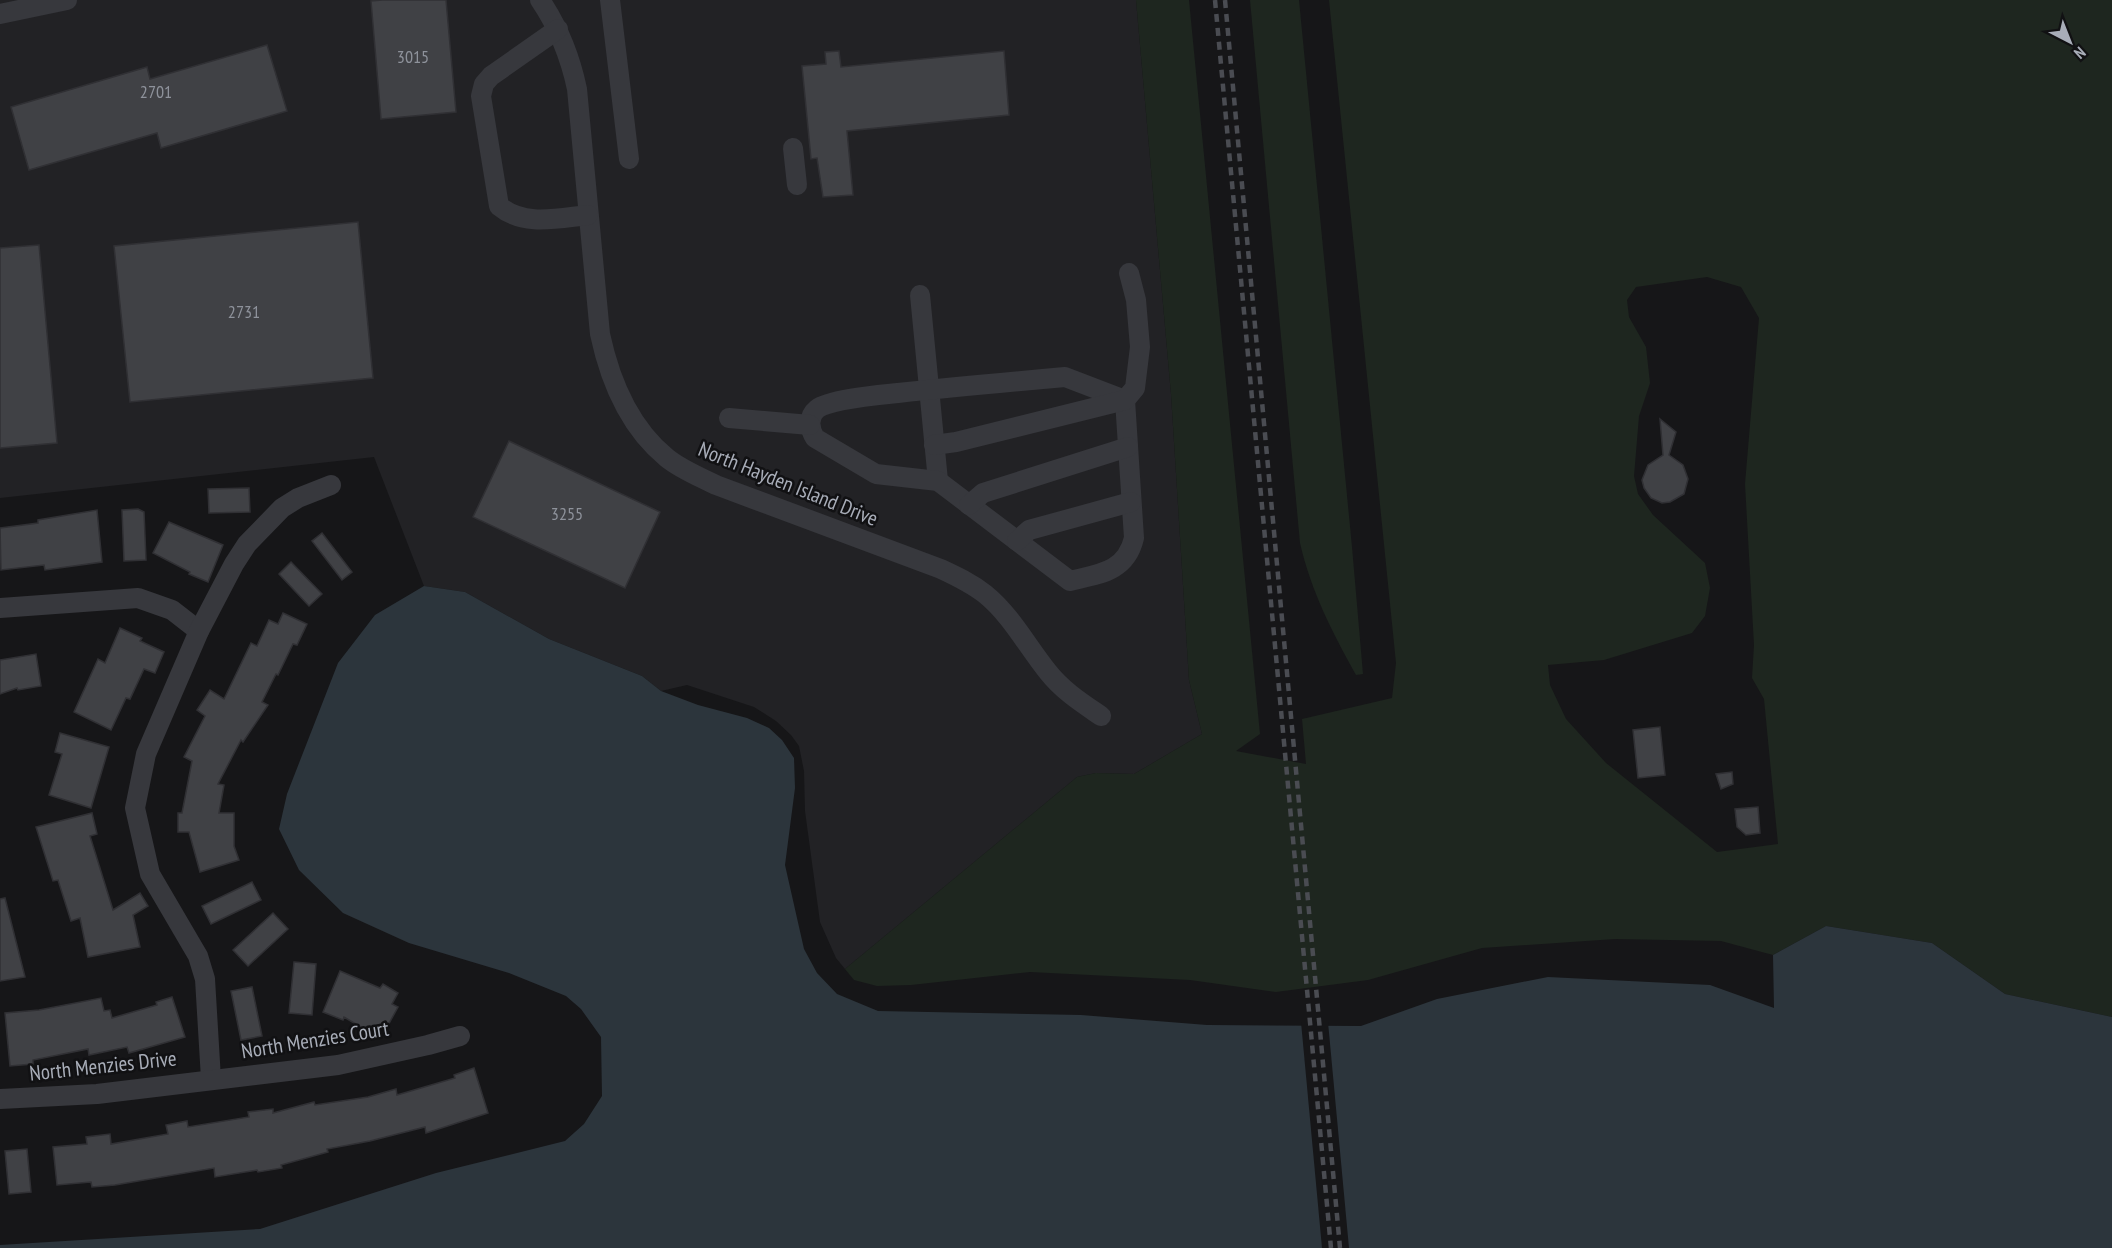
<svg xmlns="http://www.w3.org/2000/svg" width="2112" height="1248" font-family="'PT Sans Narrow',sans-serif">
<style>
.built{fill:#222225}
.green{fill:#1e261f;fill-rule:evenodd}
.water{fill:#2c353c}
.pier{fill:#161618}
.building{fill:#404145;stroke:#303034;stroke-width:1.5}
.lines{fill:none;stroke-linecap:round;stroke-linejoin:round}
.minor{stroke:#37383d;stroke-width:20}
.rail{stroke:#4a4c52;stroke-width:4.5;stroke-dasharray:8 6;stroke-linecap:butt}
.labels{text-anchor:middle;stroke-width:5;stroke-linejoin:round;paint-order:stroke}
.number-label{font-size:18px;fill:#8e929b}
.street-label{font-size:21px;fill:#a8adb8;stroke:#111113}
</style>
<rect width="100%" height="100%" fill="#161618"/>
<polygon class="built" points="0,0 1136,0 1171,394 1189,680 1202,734 1134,774 1096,773 1077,777 845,969 836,958 820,922 805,811 804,771 799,746 791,735 776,721 754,707 687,685 661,691 642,676 549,639 465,592 424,586 374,457 0,498"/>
<g class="green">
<path d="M 1136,0 L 1189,0 L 1260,734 L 1236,751 L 1306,764 L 1302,719 L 1392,698 L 1396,663 L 1329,0 L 2112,0 L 2112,1017 L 2005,994 L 1932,943 L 1826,926 L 1773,955 L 1721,941 L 1615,939 L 1482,948 L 1368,980 L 1276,992 L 1190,980 L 1030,972 L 911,985 L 877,986 L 854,980 L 845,969 L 1077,777 L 1096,773 L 1134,774 L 1202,734 L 1189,680 L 1171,394 ZM 1707,277 L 1741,287 L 1759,318 L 1745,484 L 1754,645 L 1752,678 L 1764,699 L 1778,844 L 1717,852 L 1606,763 L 1566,719 L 1550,685 L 1548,665 L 1604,660 L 1692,633 L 1705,616 L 1710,588 L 1705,563 L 1653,515 L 1638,494 L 1634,476 L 1639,416 L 1650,383 L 1646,347 L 1629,317 L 1627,300 L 1636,287 Z"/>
<path d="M 1250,0 L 1299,0 L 1352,547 L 1363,674 L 1356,675 C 1332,632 1311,591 1300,543 Z"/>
</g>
<polygon class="water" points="424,586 465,592 549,639 642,676 661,691 698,705 747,718 769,728 782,740 794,758 795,788 785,865 804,949 817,973 837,994 878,1011 1081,1015 1207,1025 1361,1026 1437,999 1548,977 1710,985 1774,1008 1773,955 1826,926 1932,943 2005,994 2112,1017 2112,1248 0,1248 0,1245 260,1229 436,1173 565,1141 584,1124 602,1096 601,1037 581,1009 566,996 509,973 409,943 343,913 299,870 279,829 287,794 338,663 375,615"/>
<polygon class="pier" points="1301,1022 1328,1022 1349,1248 1322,1248"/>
<g class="building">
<polygon points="382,0 446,0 456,112 381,119 371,1"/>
<polygon points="267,45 287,111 161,148 157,133 29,170 11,107 147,67 150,79"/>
<polygon points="839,51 841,67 1004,51 1009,115 847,131 853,195 823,197 817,158 811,159 802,66 826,64 825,52"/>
<polygon points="358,222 373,378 130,402 114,246"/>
<polygon points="39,245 57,443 0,448 0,248"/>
<polygon points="1660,419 1676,432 1669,455 1683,465 1688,479 1684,494 1670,502 1662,503 1651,498 1644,488 1642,480 1648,465 1663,455"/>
<polygon points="509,441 660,512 625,588 473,517"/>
<polygon points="249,488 250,512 209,513 208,489"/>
<polygon points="138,509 144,512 146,560 124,561 122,510"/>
<polygon points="97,510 102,562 45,570 44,565 1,570 0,528 38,523 38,520"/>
<polygon points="169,522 223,545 208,582 189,574 190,572 153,553"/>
<polygon points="322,533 352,572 342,580 312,541"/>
<polygon points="291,562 322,594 309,606 279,574"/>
<polygon points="283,613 307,624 297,645 293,644 278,675 276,674 262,702 268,705 243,742 241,740 218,784 224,785 219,813 234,813 234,846 239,860 200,872 189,832 178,832 178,813 182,813 192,761 184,757 205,716 197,710 210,690 224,699 251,643 257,646 269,620 278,624"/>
<polygon points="120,628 142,638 140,641 164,652 155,673 144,669 130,699 126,698 111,730 74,712 98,659 105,663"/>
<polygon points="36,654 41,686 18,690 17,688 0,694 0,660"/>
<polygon points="1660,727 1665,775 1638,778 1633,730"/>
<polygon points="60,733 109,747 91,808 49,795 62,754 55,752"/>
<polygon points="1732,772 1733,784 1721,789 1716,774"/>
<polygon points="1758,807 1760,833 1746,835 1737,827 1735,809"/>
<polygon points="92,813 97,834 90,836 113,910 140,893 148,906 133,915 140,947 88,957 80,918 71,921 58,880 53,881 36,827"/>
<polygon points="252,882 261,900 211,924 202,906"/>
<polygon points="5,898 25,977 0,981 0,899"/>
<polygon points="273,913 288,929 248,966 233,950"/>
<polygon points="294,962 316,964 312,1015 289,1013"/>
<polygon points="340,971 380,988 383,984 398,993 392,1004 398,1007 386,1029 382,1026 376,1036 344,1017 343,1020 323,1012"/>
<polygon points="252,987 262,1036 241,1040 231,991"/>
<polygon points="172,997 185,1037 129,1053 127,1047 89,1055 88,1049 33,1060 33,1064 10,1066 5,1013 39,1010 101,998 104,1011 110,1010 112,1018 157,1005 156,1002"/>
<polygon points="474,1068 488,1113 426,1133 425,1127 370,1141 327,1149 328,1152 281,1165 282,1168 258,1172 257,1170 215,1177 214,1168 115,1185 92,1187 91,1182 57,1185 53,1147 87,1144 86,1137 110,1134 111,1144 168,1134 166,1125 187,1121 188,1127 249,1117 248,1112 273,1109 273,1113 314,1102 315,1105 368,1097 396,1089 397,1095 455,1078 454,1075"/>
<polygon points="27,1149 31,1192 9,1194 5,1151"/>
</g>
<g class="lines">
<g class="minor">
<path d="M 540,0 C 559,28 570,56 577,89 L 600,334 C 610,381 629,427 667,458 C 682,470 700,477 716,485 L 941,569 C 956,576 971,583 985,594 C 1011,615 1027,646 1048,672 C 1063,691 1082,703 1101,716"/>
<polyline points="610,0 629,159"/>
<polyline points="0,14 67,0"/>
<path d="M 558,29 L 491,76 L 484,84 L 481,96 L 499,206 C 524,227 558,218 588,215"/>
<polyline points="793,148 797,185"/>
<polyline points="920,295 938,481"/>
<path d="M 1065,377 L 1125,400 L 1134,538 C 1126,572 1099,574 1070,581 L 938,481 L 876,474 L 815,438 C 810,430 807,417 817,409 C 830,399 880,395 898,393 C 954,387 1009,382 1065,377 Z"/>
<polyline points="729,418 810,425"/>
<polyline points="934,445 956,442 1125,400 1135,388 1140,347 1136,300 1129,273"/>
<polyline points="969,505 983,493 1128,447"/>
<polyline points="1017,541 1029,530 1131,502"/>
<polyline points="0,608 138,598 172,610 199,631"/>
<polyline points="211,1079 205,979 198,956 150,874 135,808 146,754 199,631 234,564 247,544 282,508 298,498 331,485"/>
<polyline points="0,1099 97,1094 338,1065 428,1045 460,1036"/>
</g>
<g class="rail">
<polyline points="1215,0 1331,1248"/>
<polyline points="1225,0 1340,1248"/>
</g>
</g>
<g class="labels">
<g class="number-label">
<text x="413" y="63">3015</text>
<text x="156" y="98">2701</text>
<text x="244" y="318">2731</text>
<text x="567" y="520">3255</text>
</g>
<g class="street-label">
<text transform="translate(788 484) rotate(22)" y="7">North Hayden Island Drive</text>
<text transform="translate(315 1040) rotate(-9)" y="7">North Menzies Court</text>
<text transform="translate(103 1066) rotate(-6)" y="7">North Menzies Drive</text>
</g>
</g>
<g transform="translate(2070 42) rotate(138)" stroke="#111113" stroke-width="4.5" paint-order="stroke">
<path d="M0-4.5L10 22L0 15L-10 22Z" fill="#a8adb8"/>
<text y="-9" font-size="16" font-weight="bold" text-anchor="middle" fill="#a8adb8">N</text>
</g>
</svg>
